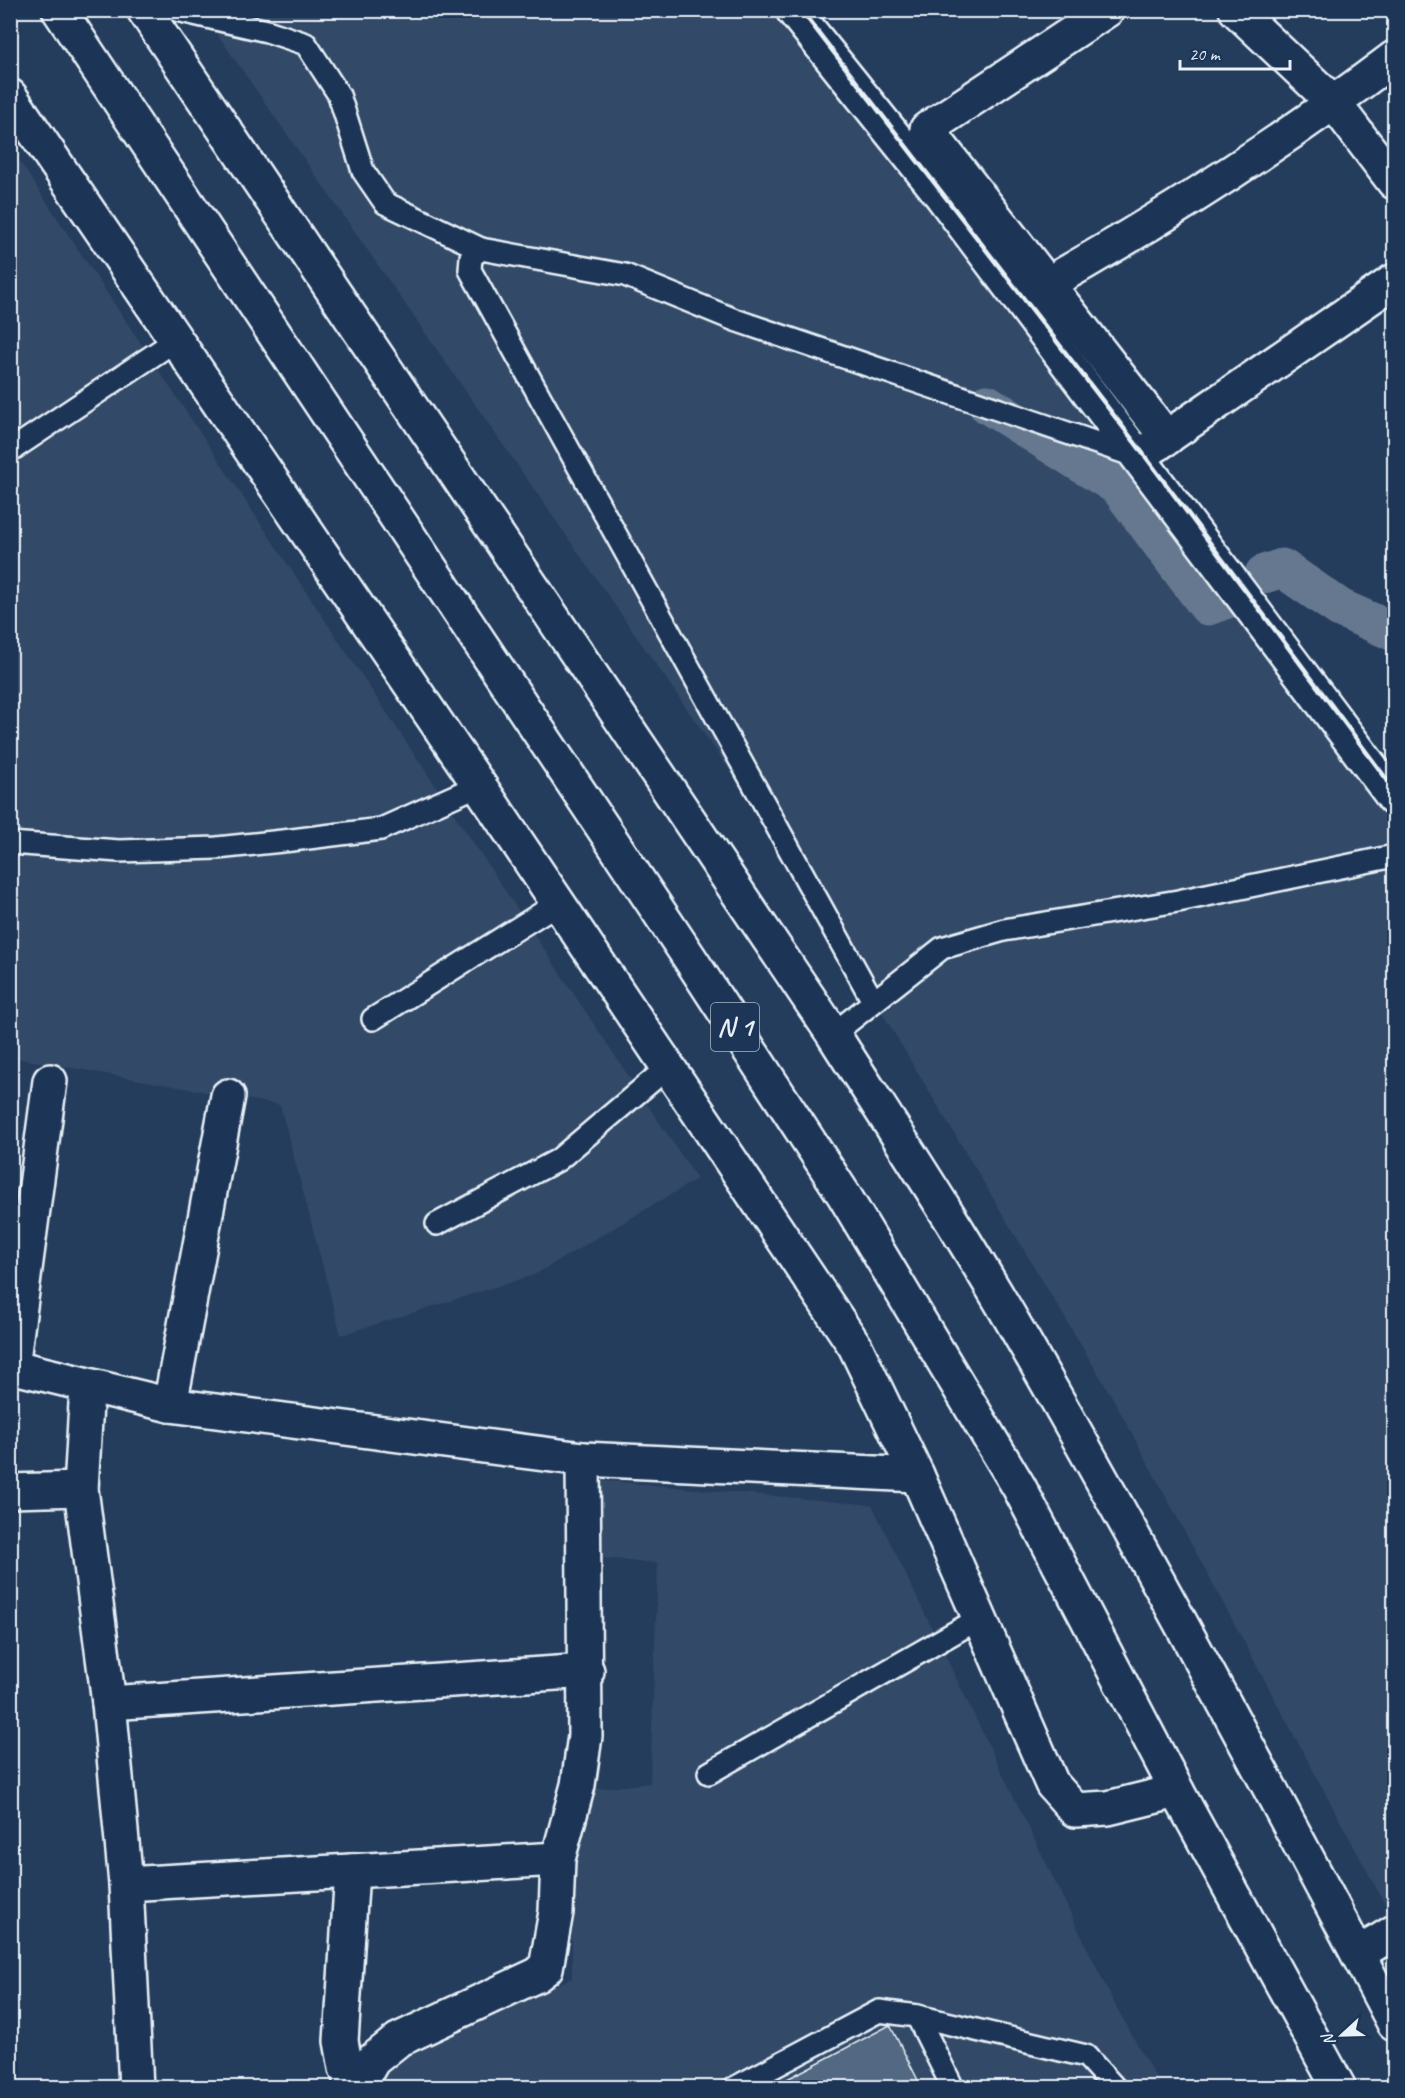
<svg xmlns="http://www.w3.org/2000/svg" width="1405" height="2098" font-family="Caveat,sans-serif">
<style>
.built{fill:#334a68}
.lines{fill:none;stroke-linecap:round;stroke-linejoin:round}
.canal{stroke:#657890;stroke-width:39}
.building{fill:#536782;stroke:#e8f1f8;stroke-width:1.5}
.lane-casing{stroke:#e8f1f8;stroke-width:26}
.street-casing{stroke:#e8f1f8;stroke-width:38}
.highway-casing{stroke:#e8f1f8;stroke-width:38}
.lane{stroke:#1d3557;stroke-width:21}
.street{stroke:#1d3557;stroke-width:33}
.highway{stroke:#1d3557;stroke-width:33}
.rail{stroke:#e8f1f8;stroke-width:4.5}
.labels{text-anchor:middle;stroke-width:4.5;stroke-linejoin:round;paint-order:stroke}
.shield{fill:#1d3557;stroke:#abb9c8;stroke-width:1.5}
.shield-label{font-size:27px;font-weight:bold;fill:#e8f1f8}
</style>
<rect width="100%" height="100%" fill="#253d5d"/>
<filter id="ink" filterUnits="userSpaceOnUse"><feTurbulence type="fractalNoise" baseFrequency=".0167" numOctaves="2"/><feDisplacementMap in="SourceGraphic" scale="12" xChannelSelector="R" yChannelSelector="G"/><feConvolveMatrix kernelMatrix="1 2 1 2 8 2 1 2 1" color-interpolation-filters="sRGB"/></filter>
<g filter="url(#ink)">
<g class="built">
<polygon points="201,11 786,11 1394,776 1394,1921 1114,1400 781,844"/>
<polygon points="10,147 697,1179 534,1275 341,1335 280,1105 11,1057"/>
<polygon points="597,1480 872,1505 1113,2001 1161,2087 371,2088 387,2063 572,1978 572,1856 590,1790 650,1783 658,1563 603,1558"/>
</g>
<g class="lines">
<g class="canal">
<polyline points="987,404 1119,487 1208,606 1227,599"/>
<polyline points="1264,574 1282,568 1340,608 1394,632"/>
</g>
</g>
<polygon class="building" points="890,2025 922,2088 770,2088"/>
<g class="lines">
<defs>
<g id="lane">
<polyline points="177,10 267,31 306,44 339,95 363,171 385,203 481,249"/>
<polyline points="10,451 176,340"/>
<polyline points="10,843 119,851 217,848 292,840 381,829 479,785"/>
<polyline points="873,1001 470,270 471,257 481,249 625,275 735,320 1135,456"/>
<polyline points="373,1019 558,903"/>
<polyline points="833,1034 942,948 1004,930 1178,901 1394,856"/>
<polyline points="437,1224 558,1160 668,1067"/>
<polyline points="709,1773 980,1618"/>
<polyline points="917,2016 953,2088"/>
<polyline points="734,2088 879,2011 917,2016 1086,2056 1115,2088"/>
</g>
<g id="street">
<polyline points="793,10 942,196 1394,798"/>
<polyline points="1107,10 927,129 1167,438"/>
<polyline points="1236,10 1334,103 1394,182"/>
<polyline points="10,96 479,785 855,1346 917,1475 1052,1784 1075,1810 1108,1808 1177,1791"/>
<path d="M 1029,294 C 1155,224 1279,145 1394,58"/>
<polyline points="1150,449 1394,281"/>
<polyline points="10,1366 170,1405 583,1459 917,1475"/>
<polyline points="12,1367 50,1081"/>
<polyline points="87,1386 81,1489 109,1703 126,1884 136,2088"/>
<polyline points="170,1405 228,1096"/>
<polyline points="10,1491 81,1489"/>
<polyline points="109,1703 587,1671"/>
<polyline points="352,1871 341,2041 346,2068 354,2088"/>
<polyline points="126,1884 558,1859"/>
<polyline points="1358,1954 1394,1932"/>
<polyline points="357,2088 373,2060 398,2040 537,1975 546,1968 556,1912 558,1859 578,1785 585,1736 583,1459"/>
</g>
<g id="highway">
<polyline points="59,10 689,957 844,1195 1019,1487 1177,1791 1339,2088"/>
<path d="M 144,10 L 833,1034 C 897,1135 964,1236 1023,1340 C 1152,1565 1274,1794 1394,2023"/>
</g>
</defs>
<use href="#lane" class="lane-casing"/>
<use href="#street" class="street-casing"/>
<use href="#highway" class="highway-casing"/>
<use href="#lane" class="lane"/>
<use href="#street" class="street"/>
<use href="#highway" class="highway"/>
<polyline class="rail" points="801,10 1136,444 1394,789"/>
</g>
</g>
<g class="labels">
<rect class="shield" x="711" y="1003" width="48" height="48" rx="4.5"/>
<g class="shield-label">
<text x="735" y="1036">N 1</text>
</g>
</g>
<rect width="1405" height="2098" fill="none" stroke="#1d3557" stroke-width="36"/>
<rect x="18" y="18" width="1369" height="2062" fill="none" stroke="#e8f1f8" stroke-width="2" filter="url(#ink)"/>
<g transform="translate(1342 2035) rotate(248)" stroke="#1d3557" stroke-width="4.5" paint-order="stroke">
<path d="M0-4.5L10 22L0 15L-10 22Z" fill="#e8f1f8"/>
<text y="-9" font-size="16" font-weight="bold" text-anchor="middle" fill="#e8f1f8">N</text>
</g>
<path d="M1180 60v9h110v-9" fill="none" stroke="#e8f1f8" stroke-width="3"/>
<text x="1189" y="60" font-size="18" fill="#e8f1f8" stroke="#1d3557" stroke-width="4.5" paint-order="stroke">20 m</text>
</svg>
